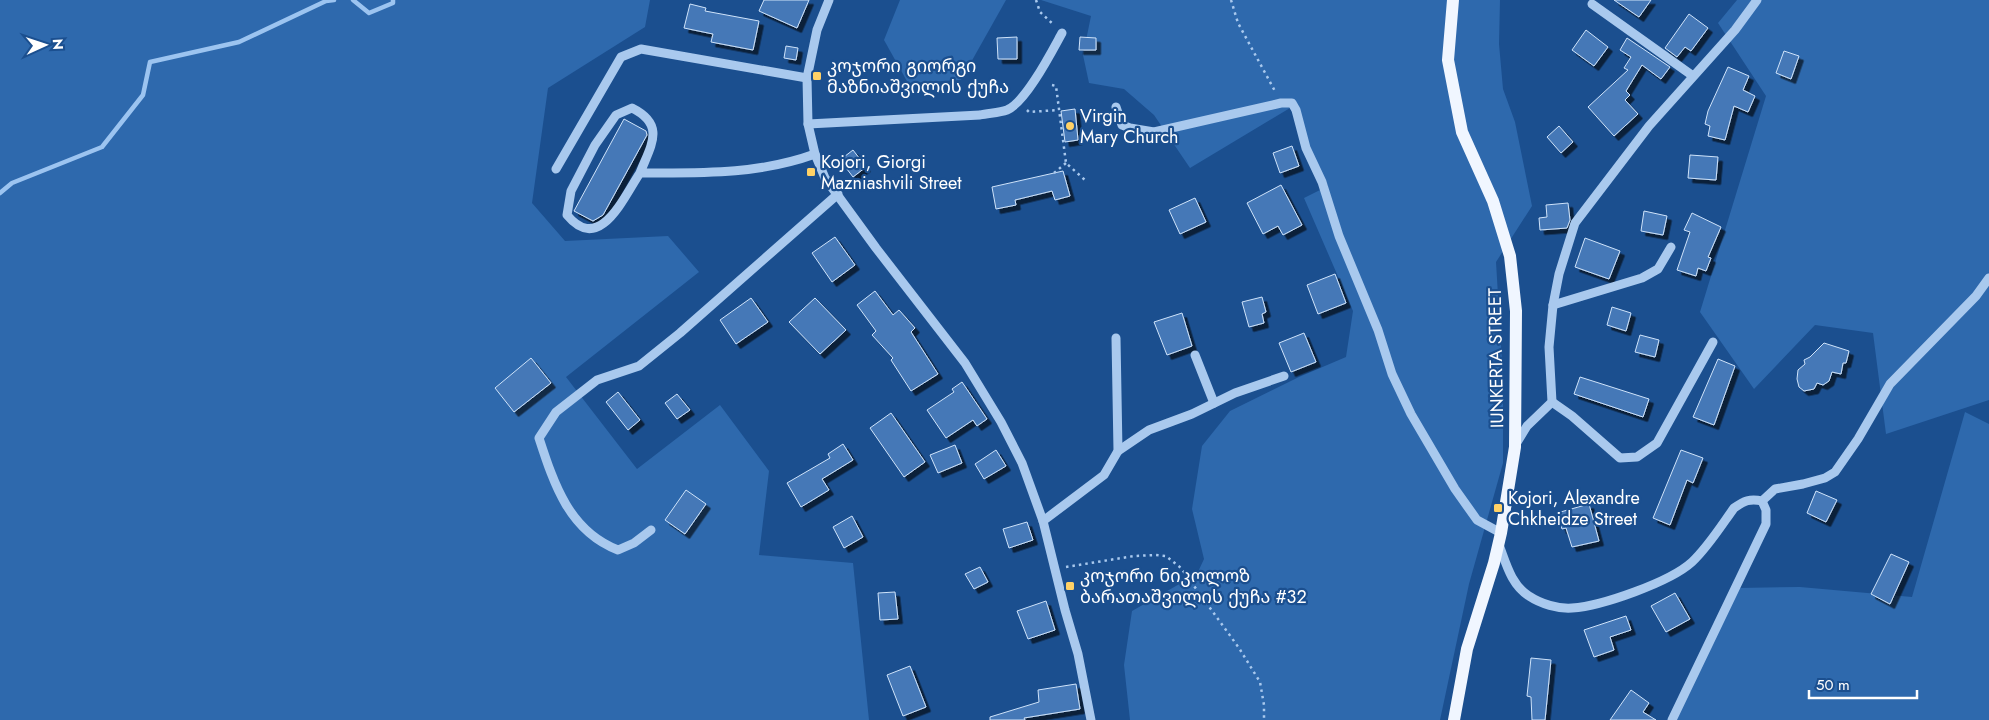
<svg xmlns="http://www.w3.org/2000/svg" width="1989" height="720" font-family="Jost,'Noto Sans Georgian',sans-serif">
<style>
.green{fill:#2e69ad}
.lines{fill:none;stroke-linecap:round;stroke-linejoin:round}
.stream{stroke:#9cc4f0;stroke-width:4.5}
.building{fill:#4478b7;stroke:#cfe3fa;filter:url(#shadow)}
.path{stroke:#a9c9ee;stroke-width:2.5;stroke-dasharray:2.5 4;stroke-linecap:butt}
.minor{stroke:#a9c9ee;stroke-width:9}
.major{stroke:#f0f6ff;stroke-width:12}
.poi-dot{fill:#ffd166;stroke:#1b4f8f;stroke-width:2}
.labels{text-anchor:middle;stroke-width:4.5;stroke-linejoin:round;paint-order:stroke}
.poi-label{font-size:18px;fill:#fff;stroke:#1b4f8f;text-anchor:start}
.street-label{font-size:18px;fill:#fff;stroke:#1b4f8f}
</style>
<defs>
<filter id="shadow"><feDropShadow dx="4.5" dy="4.5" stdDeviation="0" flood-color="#0009"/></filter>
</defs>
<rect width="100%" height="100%" fill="#1b4f8f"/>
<g class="green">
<polygon points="0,0 650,0 645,27 548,88 532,203 565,241 668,236 699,272 566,377 637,469 720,405 769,471 759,555 853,563 869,720 0,720"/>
<polygon points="900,0 1006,0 961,80 908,83 884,40"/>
<polygon points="1041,0 1500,0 1499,44 1503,89 1515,122 1532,206 1496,262 1503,378 1503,463 1469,584 1440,720 1130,720 1124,665 1132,611 1197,574 1204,559 1192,509 1202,446 1230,411 1299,377 1346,357 1353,311 1304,198 1328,186 1290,108 1190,168 1154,115 1124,89 1089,83 1083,55 1091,16"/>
<polygon points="1737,0 1989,0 1989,400 1886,434 1873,333 1815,325 1754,389 1700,312 1766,96 1718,23"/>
<polygon points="1965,412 1989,424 1989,720 1673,720 1738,588 1800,587 1912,597"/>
</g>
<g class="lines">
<g class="stream">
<polyline points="353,0 369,13 393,3 393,0"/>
<polyline points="0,193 12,183 102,147 143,95 150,62 239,42 326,1 334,0"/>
</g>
</g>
<g class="building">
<polygon points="764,0 809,0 797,28 759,11"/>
<polygon points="1614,0 1651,0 1639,17"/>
<polygon points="690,4 706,8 705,11 759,21 753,50 711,42 713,34 684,28"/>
<polygon points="1689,14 1708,28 1691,51 1685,47 1677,57 1665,48"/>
<polygon points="1586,30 1608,47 1594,66 1572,50"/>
<polygon points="1017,37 1017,59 998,59 997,38"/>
<polygon points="1080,37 1096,38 1096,50 1079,50"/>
<polygon points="1627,38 1670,67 1661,79 1642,65 1626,91 1630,95 1625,100 1638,114 1614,136 1588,107 1628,70 1624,68 1631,57 1620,50"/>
<polygon points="786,46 798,48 796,60 784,58"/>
<polygon points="1784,51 1799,56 1791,79 1776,73"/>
<polygon points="1728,67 1749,76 1743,90 1755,96 1748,112 1734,106 1725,140 1708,136 1710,126 1705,124 1708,111"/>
<polygon points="1075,109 1078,140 1065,142 1061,111"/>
<polygon points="624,119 646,131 647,135 603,215 593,221 574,211"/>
<polygon points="1559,126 1573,142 1561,153 1547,137"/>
<polygon points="1292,146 1299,166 1280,173 1273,153"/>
<polygon points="853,150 866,167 853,177 840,160"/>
<polygon points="1690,155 1718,157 1716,180 1688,178"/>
<polygon points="1063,171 1070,196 1055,200 1052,191 1015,200 1016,205 996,209 992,187"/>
<polygon points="1281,185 1302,225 1283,235 1278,226 1263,234 1247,203"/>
<polygon points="1195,198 1206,222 1180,234 1169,210"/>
<polygon points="1568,203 1570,220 1567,228 1540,230 1539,218 1547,217 1546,205"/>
<polygon points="1644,211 1667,216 1663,235 1641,231"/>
<polygon points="1692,213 1721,227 1708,257 1711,258 1706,271 1698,268 1696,276 1677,270 1690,232 1684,230"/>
<polygon points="835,237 855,265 832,282 812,253"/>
<polygon points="1585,238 1620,251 1609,279 1575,267"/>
<polygon points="1335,274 1346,303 1318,314 1307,285"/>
<polygon points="875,291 893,315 899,310 915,328 911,332 938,374 911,391 891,360 893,358 872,335 876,331 857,305"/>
<polygon points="1262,297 1266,312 1262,314 1264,323 1249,327 1242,302"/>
<polygon points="751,298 768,322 736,344 720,320"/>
<polygon points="815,298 846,330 820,354 789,322"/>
<polygon points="1612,307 1631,313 1626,331 1607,325"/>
<polygon points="1182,313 1192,346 1167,355 1154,322"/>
<polygon points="1304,333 1316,362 1291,372 1279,343"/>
<polygon points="1640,335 1659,340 1655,357 1635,352"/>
<polygon points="1824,343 1849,351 1846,363 1843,363 1841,374 1832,372 1829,381 1823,385 1817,383 1814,389 1804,391 1799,387 1797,379 1798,370 1805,364 1804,360 1810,357"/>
<polygon points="531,358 551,383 514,412 495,388"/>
<polygon points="1718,359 1735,366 1714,425 1693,417"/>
<polygon points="1580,377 1649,399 1643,417 1574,394"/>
<polygon points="962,382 987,419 977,426 973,420 946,438 927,410 954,392 952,389"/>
<polygon points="618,392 640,420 628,430 606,402"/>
<polygon points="677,394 690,410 677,419 665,403"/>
<polygon points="891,413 925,462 904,477 870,428"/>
<polygon points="843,444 853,460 822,479 829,490 801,507 787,483 830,458 828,454"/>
<polygon points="955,445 962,463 938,473 930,455"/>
<polygon points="996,450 1006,466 984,479 975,464"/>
<polygon points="1681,450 1703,458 1693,483 1687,480 1670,525 1653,518"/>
<polygon points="686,490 706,504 685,534 665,520"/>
<polygon points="1816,491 1837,500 1826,522 1807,513"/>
<polygon points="1589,504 1599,541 1572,547 1566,528 1562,529 1557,513"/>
<polygon points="852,516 863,537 844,548 833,527"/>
<polygon points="1027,522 1033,540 1009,548 1003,529"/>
<polygon points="1891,554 1909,562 1890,604 1871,594"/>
<polygon points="980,567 988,582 974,589 965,574"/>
<polygon points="895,592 898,619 880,620 878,593"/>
<polygon points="1675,593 1690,619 1666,632 1651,606"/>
<polygon points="1046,601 1055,630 1028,639 1017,611"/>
<polygon points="1626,616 1631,630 1610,637 1614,650 1594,657 1584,630"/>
<polygon points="1531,658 1551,660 1545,720 1532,720 1531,697 1527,696"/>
<polygon points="910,666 926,707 903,716 887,675"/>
<polygon points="1076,684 1080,709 1024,718 1025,720 990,720 990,717 1039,702 1038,690"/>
<polygon points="1631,690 1649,703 1643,712 1656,720 1610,720"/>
</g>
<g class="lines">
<g class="path">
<polyline points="1036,0 1040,12 1054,25"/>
<polyline points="1231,0 1238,23 1276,93"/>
<polyline points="1052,85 1056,86 1066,163 1085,180"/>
<polyline points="1027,110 1029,112 1058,110"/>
<polyline points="1054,173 1066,163"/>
<polyline points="1066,567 1134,556 1156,555 1166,556 1181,568 1239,648 1260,682 1264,705 1264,720"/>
</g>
<g class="minor">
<polyline points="829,0 817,30 807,78 808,124 815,154 825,178 876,248 965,363 1001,422 1022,463 1043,521 1065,610 1078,654 1091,720"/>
<polyline points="1592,4 1693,76"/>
<polyline points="1116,107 1122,125 1130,128 1154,132 1281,103 1292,103 1296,110 1306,148 1322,182 1339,236 1378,330 1392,374 1411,414 1455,489 1477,520 1501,533"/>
<path d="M 808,124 L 980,115 C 988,113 999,113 1007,110 C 1026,102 1052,51 1062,33"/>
<polyline points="556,169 621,57 641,49 807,78"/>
<path d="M 640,173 C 651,145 666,125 632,108 L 616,115 L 595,145 L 571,191 L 567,215 C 600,255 624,196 640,173 C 700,173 757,175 815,154"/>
<polyline points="1553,305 1642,278 1658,269 1671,247"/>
<polyline points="1195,355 1214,403"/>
<polyline points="1552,402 1572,416 1620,458 1637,457 1657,443 1713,342"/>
<polyline points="1516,444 1527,426 1552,402 1549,347 1553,305 1559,274 1575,223 1649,126 1735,30 1757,0"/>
<polyline points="1118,451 1149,430 1192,414 1235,393 1284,376"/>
<polyline points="1762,501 1775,489 1803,484 1825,478 1835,472 1858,439 1890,384 1976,296 1989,278"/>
<polyline points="1043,521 1104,475 1118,451 1116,338"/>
<path d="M 651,530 L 634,543 L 618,550 C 569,531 554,484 539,438 L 556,412 L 597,380 L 639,366 L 680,333 L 838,194"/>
<path d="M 1499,545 C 1506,563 1511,585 1529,596 C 1541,604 1558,609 1572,608 C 1602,606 1670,582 1692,562 C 1708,547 1721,526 1734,508 C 1744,501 1750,498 1762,501"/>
<polyline points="1672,720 1766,524 1766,510 1762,501"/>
</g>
<polyline class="major" points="1453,0 1448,60 1462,132 1493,201 1510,256 1516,311 1515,447 1509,484 1501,533 1494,563 1467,649 1454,720"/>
</g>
<g class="poi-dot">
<rect x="812" y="71" width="10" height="10" rx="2.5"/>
<circle cx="1070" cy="126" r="5"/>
<rect x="806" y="167" width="10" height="10" rx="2.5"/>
<rect x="1493" y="503" width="10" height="10" rx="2.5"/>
<rect x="1065" y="581" width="10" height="10" rx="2.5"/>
</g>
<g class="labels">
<g class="poi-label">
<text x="827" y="72">კოჯორი გიორგი<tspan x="827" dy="21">მაზნიაშვილის ქუჩა</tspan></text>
<text x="1080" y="122">Virgin<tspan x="1080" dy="21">Mary Church</tspan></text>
<text x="821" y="168">Kojori, Giorgi<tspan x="821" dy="21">Mazniashvili Street</tspan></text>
<text x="1508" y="504">Kojori, Alexandre<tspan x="1508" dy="21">Chkheidze Street</tspan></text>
<text x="1080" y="582">კოჯორი ნიკოლოზ<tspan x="1080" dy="21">ბარათაშვილის ქუჩა #32</tspan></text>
</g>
<g class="street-label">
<text transform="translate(1496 358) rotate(-91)" y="6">IUNKERTA STREET</text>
</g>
</g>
<g transform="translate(45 45) rotate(87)" stroke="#1b4f8f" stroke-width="4" paint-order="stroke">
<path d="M0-4L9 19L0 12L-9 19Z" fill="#ffffff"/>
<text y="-8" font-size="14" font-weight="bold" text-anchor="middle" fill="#ffffff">N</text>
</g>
<path d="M1809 690v8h108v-8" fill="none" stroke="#ffffff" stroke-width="2.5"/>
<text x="1816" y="690" font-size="15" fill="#ffffff" stroke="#1b4f8f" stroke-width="4" paint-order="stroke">50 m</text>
</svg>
